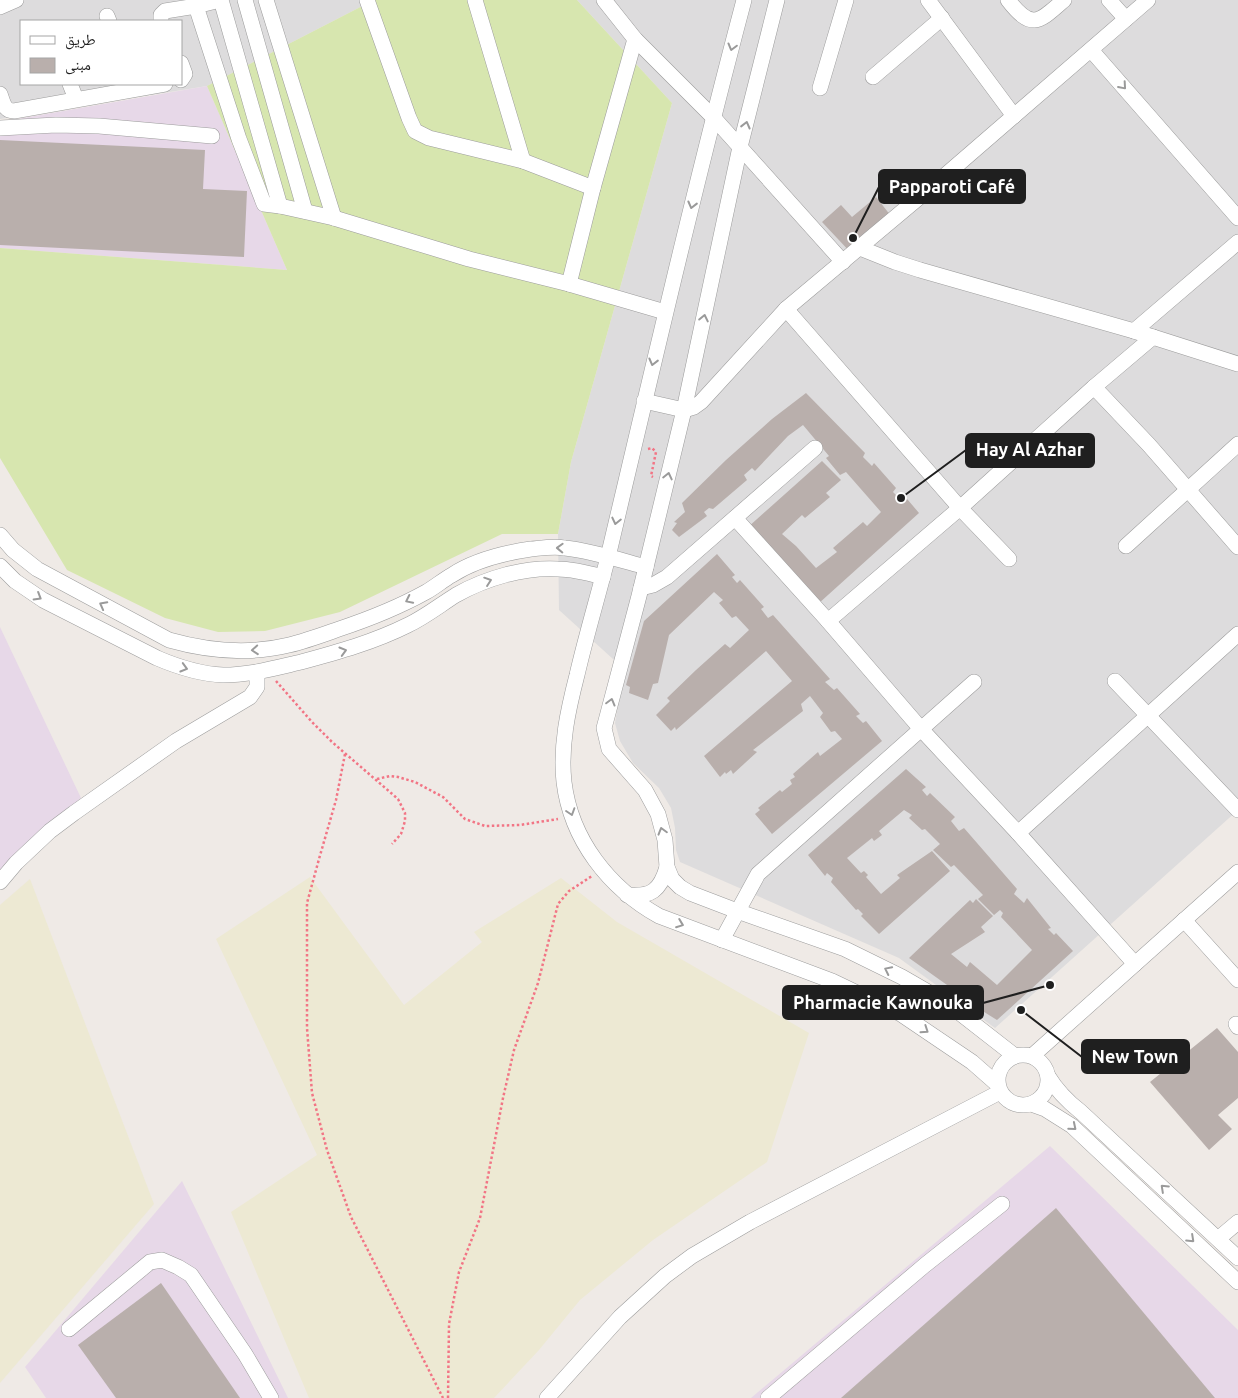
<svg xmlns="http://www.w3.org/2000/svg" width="1238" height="1398" font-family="Ubuntu,'Noto Naskh Arabic',sans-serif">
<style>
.residential{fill:#dddcdd;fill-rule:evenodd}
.industrial{fill:#e7d8e8}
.farmland{fill:#ede9d3}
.grass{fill:#d7e6af}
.building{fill:#b9afac}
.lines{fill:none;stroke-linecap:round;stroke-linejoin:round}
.minor-casing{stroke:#9c9c9c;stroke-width:16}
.path{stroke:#f27585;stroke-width:2.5;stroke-dasharray:2.5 2.5;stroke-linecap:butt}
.minor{stroke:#fff;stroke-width:15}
.oneway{stroke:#9a9a9a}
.leader{fill:none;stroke:#1f1f1f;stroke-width:2}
.callout-dot{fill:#1f1f1f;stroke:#fff;stroke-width:2}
.callout{fill:#1f1f1f;stroke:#1f1f1f;stroke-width:2}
.callout-label{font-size:18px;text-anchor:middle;font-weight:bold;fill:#fff}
</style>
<rect width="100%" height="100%" fill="#efeae6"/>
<g class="residential">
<path d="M 0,0 L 374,0 L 207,86 L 0,119 ZM 21,21 L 181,21 L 181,84 L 21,84 Z"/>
<polygon points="577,0 1238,0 1238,810 995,1028 899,958 680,862 676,850 675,828 671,808 659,788 633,763 620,741 615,723 624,669 559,610 558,534 571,462 672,103"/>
</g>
<g class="industrial">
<polygon points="207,86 287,270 0,248 0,122"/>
<polygon points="0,627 81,798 0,874"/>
<polygon points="1050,1146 1238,1330 1238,1398 751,1398"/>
<polygon points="182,1181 288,1398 46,1398 25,1367"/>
</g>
<g class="farmland">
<polygon points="310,877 404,1005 482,942 474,932 561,878 617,922 809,1033 767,1162 653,1240 580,1300 539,1350 494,1398 309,1398 231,1212 317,1155 216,939"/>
<polygon points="30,879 154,1204 0,1383 0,905"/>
</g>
<polygon class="grass" points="374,0 577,0 672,103 571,462 558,534 502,534 340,612 265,631 218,632 165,618 67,570 0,458 0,248 287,270 207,86"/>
<g class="building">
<polygon points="0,140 205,150 203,189 247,191 244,257 0,245"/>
<polygon points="876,197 891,216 852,254 822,222 841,205 852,217"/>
<polygon points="806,393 865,453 863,457 872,466 874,463 896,488 893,492 899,498 902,493 919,513 818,604 747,528 822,461 841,480 826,493 830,497 805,518 802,515 782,534 796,546 816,568 837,552 833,548 863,522 867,526 881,512 846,472 840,475 826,458 829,456 803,425 788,436 755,471 752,468 744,475 747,480 713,509 709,508 704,512 707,516 679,537 672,530 677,523 674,522 685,512 682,503 726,460 772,419"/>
<polygon points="717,554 735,575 732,577 737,583 740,580 764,607 761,609 768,618 773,615 830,679 825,682 834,690 837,688 860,714 856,716 863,723 866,721 882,741 772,834 755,814 760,810 758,808 780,790 782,792 792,784 790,780 795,777 793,774 818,752 820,756 842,739 835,731 831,732 820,717 823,713 810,696 801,704 803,711 753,750 757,752 733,774 731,770 726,774 725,772 720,777 704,756 792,681 766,651 676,730 675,727 671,731 656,715 670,701 667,698 696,670 725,644 730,648 749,630 736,616 732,618 719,603 723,600 714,592 669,635 658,683 653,684 648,700 629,693 630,687 626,685 644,621"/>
<polygon points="906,769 926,787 922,790 927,796 930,793 955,817 951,821 959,831 964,828 1017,889 1014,894 1024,903 1027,898 1051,928 1048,929 1054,935 1056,933 1073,951 997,1020 976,1007 980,1003 975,999 971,1002 909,958 970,900 973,903 976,899 993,916 981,927 985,932 951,954 967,967 970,962 997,985 1032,950 1001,917 1003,913 1000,910 994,915 978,899 983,895 954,865 951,867 933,850 940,844 925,829 922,830 909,818 912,815 904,810 879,831 882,835 874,841 872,838 847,858 861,873 864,871 868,875 866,877 881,894 900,878 897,875 932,851 950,871 879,934 861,916 863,914 858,909 856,910 831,882 833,878 827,873 825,876 808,855"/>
<polygon points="1217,1028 1238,1052 1238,1098 1218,1115 1232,1129 1209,1150 1150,1082"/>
<polygon points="1056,1208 1215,1398 841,1398"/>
<polygon points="161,1283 240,1398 116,1398 78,1345"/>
</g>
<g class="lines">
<defs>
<g id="minor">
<polyline points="194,0 239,139 264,204 280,206 334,218 469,259 569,284 665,312"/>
<polyline points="221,0 280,206"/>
<polyline points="245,0 305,211"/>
<polyline points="266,0 334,218"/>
<polyline points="367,0 409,118 415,131 429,138 523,161 593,188"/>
<polyline points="475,0 523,161"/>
<polyline points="604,0 635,39 713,117 843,262"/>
<path d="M 744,0 C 695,185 652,371 608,557 C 598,596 586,636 577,675 C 568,710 560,746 564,782 C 571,840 609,888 659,916 L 832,981 L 901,1014 L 972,1062 L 997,1084"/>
<polyline points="777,0 740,147 684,410 639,596 607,717 604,728 609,749 645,790 658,814 665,840 667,867 672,879 680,887 690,893 737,911 845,949 902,977 947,1003 1015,1056"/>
<polyline points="928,0 1014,116"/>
<path d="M 1008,0 C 1032,31 1039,22 1064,0"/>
<polyline points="1109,0 1126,19"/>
<polyline points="0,7 16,0"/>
<polyline points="107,16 109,21"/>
<polyline points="161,21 161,15 165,11 196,6 220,0"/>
<polyline points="1091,50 1238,218"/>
<polyline points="181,63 185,74 181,80"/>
<polyline points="873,77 942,18"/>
<polyline points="70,84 76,99"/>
<polyline points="820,88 846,0"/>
<path d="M 0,94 C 3,102 4,111 14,111 L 165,84"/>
<polyline points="0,128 56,125 99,126 212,136"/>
<polyline points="860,248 895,262 920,270 1134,331 1238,364"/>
<polyline points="569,284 593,188 635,39"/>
<polyline points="786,309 960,508 1009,559"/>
<polyline points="1134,331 1238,242"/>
<polyline points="1094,387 1149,445 1238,547"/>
<polyline points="644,401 684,410 694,407 701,402 786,309 941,179 1148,0"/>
<polyline points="735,518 828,621 921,729 1018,833 1135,964"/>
<path d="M 0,535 L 13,550 L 37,569 L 169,640 C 208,651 248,655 289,645 C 306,641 322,635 339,629 C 369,619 399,607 426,592 C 435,587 443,580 452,575 C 475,560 504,553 531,549 C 542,548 554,546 565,548 C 592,551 620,560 646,567"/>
<polyline points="1126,546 1238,444"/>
<path d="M 0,566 L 15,581 L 43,600 L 157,658 C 178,667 200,674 223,675 C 250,675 275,668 301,662 C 338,652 374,642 408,625 C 425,617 440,605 456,595 C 486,578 524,567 558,569 C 573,569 588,573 603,577"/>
<polyline points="641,588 653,585 667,577 815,448"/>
<polyline points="828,621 960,508 1094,387 1153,337"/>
<polyline points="1115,681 1238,810"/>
<polyline points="1018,833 1238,634"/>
<polyline points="0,882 16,863 50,831 74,813 176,741 250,697 257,687 257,672"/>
<path d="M 627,895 C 651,897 660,891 667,867"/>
<polyline points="1184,920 1238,980"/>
<polyline points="722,940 758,874 974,682"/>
<polyline points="1236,1024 1238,1027"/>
<circle cx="1023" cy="1080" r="25"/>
<polyline points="1032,1056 1238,872"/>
<path d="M 1048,1076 C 1057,1091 1067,1101 1081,1112 L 1238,1258"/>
<polyline points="1031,1104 1045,1109 1072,1126 1238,1282"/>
<polyline points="1219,1238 1238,1222"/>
<polyline points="69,1329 150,1262 162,1260 178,1267 191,1275 245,1354 271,1398"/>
<polyline points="547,1398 620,1317 665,1276 692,1256 750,1222 1000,1092"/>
<polyline points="768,1398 925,1265 1002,1204"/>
</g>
</defs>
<use href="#minor" class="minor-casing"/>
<g class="path">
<polyline points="648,449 652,448 656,452 651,476 653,477"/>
<polyline points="276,681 312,722 332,742 398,799 405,813 405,821 401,834 392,844"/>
<polyline points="345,754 336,800 319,859 307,903 307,1028 312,1093 327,1150 351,1217 443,1398"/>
<polyline points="377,779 390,776 398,777 415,782 443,797 465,819 485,826 520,825 558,819"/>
<polyline points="448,1398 449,1324 459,1272 480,1218 503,1098 514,1050 538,983 558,904 569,891 592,876"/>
</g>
<use href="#minor" class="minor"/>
</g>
<defs><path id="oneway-chevron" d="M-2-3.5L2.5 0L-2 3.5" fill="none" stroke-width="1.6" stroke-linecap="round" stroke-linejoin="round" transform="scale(1.25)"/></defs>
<g class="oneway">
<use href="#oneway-chevron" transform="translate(732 47) rotate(105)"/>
<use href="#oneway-chevron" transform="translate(1123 86) rotate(49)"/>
<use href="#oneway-chevron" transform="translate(746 125) rotate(-76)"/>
<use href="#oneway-chevron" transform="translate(692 205) rotate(104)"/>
<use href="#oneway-chevron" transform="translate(704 318) rotate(-78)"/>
<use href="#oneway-chevron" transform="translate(653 362) rotate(104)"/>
<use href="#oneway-chevron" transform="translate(668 476) rotate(-77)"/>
<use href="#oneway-chevron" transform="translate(616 521) rotate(103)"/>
<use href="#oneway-chevron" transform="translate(560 548) rotate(-178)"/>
<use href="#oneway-chevron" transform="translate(488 581) rotate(-19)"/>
<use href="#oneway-chevron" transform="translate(38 597) rotate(31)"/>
<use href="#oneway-chevron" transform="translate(409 600) rotate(154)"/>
<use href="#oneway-chevron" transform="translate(103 605) rotate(-152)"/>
<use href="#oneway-chevron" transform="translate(255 650) rotate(176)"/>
<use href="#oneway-chevron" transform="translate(343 651) rotate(-16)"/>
<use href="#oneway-chevron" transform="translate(184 668) rotate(16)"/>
<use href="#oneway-chevron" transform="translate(611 702) rotate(-75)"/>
<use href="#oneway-chevron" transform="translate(571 812) rotate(72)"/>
<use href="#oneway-chevron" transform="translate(662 831) rotate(-106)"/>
<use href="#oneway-chevron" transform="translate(680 924) rotate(21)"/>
<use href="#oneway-chevron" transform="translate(888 970) rotate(-154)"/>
<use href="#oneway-chevron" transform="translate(925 1030) rotate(34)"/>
<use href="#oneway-chevron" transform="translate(1073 1127) rotate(40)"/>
<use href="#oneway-chevron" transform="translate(1164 1188) rotate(-137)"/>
<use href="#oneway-chevron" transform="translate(1191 1239) rotate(43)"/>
</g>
<path class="leader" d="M853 238L879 187M901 498L966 450M1050 985L983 1003M1021 1010L1082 1057"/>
<g class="callout-dot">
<circle cx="853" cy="238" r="5"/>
<circle cx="901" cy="498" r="5"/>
<circle cx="1050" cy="985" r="5"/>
<circle cx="1021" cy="1010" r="5"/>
</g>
<g class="callout">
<rect x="879" y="170" width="146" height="33" rx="5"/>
<rect x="966" y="434" width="128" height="33" rx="5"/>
<rect x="783" y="986" width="200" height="33" rx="5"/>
<rect x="1082" y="1040" width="107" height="33" rx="5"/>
</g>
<g class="callout-label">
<text x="952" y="193">Papparoti Café</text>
<text x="1030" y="456">Hay Al Azhar</text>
<text x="883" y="1009">Pharmacie Kawnouka</text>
<text x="1135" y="1063">New Town</text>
</g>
<rect x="20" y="20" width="162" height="65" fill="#ffffff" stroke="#a5a5a5"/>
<rect x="30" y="36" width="25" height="8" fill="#ffffff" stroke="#a5a5a5"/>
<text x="65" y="45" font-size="15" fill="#1f1f1f">طريق</text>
<rect x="30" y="58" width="25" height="15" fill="#b9afac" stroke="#a5a5a5"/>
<text x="65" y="70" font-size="15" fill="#1f1f1f">مبنى</text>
</svg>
